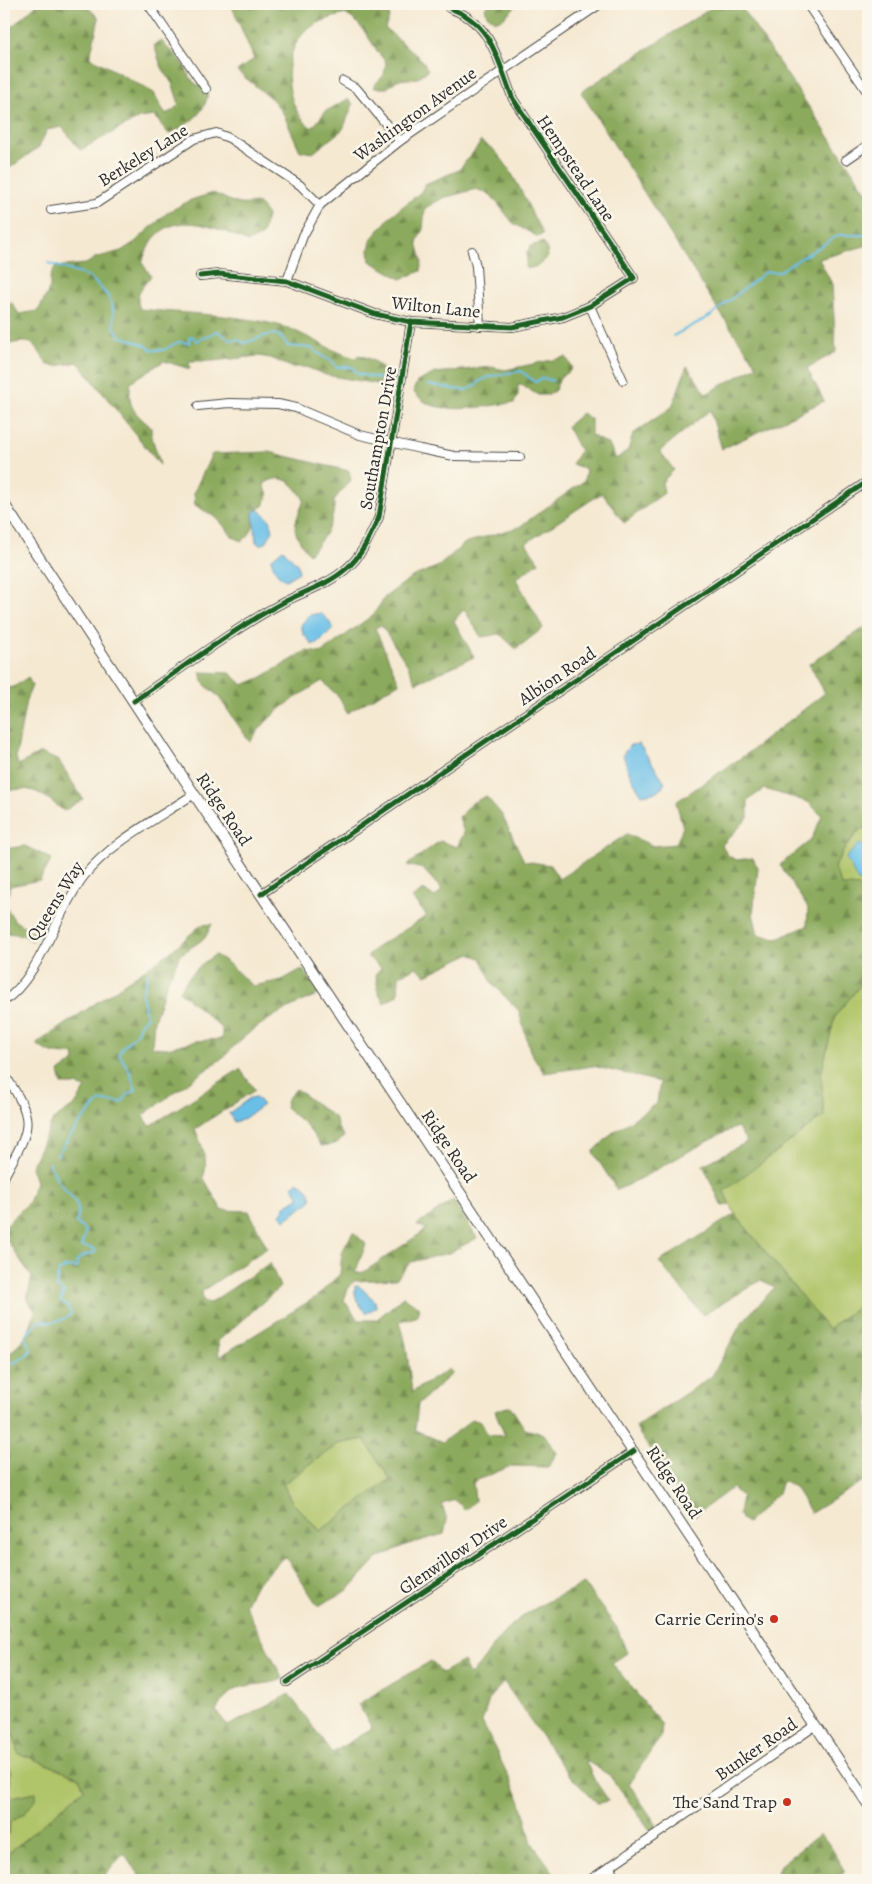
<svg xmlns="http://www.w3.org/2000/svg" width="872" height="1884" font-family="Alegreya,serif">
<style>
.grass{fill:#b0c469;stroke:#6e784a}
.forest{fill:url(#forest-firs);stroke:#5c6a44;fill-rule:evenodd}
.water{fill:#6bbfe7;stroke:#4b7589}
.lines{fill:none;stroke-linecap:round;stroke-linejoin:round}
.stream{stroke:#6bbfe7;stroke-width:2}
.minor-casing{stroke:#494844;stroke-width:10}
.major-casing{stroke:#494844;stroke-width:12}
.minor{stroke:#fff;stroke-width:8}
.major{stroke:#fff;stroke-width:10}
.cycleway-casing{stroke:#fbf7ec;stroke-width:8}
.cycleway{stroke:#1b5e20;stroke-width:5}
.poi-dot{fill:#c8321e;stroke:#fbf7ec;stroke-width:2}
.labels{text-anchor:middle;stroke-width:5;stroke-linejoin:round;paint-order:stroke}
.street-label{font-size:18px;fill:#2b2b2b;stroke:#fbf7ec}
.poi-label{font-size:18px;fill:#2b2b2b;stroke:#fbf7ec;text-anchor:end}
</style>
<defs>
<pattern id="forest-firs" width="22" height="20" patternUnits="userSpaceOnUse" patternTransform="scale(1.25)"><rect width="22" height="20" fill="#8caa5d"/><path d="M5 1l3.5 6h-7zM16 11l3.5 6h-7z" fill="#738b4d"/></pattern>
</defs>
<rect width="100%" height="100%" fill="#fbf7ec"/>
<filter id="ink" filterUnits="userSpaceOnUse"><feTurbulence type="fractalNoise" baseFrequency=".02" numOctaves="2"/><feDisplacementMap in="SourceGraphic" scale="10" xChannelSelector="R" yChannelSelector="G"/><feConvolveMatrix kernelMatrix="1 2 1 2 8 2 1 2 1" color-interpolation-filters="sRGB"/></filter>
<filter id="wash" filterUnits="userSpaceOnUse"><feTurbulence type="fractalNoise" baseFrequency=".0096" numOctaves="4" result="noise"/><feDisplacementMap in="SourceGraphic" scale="20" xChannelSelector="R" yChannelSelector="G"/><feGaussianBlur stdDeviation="1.12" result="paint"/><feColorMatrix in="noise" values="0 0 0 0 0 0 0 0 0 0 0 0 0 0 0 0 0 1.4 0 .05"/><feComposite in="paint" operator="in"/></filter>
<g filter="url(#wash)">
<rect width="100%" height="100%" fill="#f5e9d2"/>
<g class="grass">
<path d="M 868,826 L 868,887 L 842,886 L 834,868 C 843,852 851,835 868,826 Z"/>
<polygon points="868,976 868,1299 828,1329 735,1214 723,1191 824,1116 821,1074 835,1016"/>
<polygon points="364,1439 391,1479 321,1531 292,1502 283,1484 338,1444"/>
<polygon points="4,1727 12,1729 18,1753 79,1777 85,1789 4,1857 4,1835 9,1834 10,1822 25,1813 35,1792 11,1798 9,1789 11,1770 4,1764"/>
</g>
<g class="forest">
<path d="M 41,4 L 84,4 L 99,18 L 90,57 L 154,93 L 165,114 L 172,111 L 179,104 L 173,85 L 161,66 L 154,45 L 159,41 L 162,41 C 167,49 174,52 179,58 C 189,69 189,88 208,87 C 209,112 189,124 169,134 L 154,116 L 139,118 L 80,150 L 62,127 L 47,130 L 39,147 L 4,172 L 4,26 L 8,30 L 35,6 Z"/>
<path d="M 231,4 L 330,4 L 332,6 L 335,4 L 391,4 L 389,18 L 385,28 L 422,60 L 428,70 L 418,78 L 397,80 L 387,88 L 374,88 L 375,84 L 384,75 L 386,62 C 371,46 365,24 345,14 C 330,18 314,22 303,34 C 280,58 285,110 312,128 L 326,111 L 348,99 L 353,104 L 343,129 L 313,153 L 300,151 L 283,113 L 273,100 L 237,71 L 254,59 Z"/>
<polygon points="489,4 518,4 501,20 495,21 487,15 485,7"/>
<path d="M 717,4 L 739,4 L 868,194 L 868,245 L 819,259 L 832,284 L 836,352 L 807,368 L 824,401 L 722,449 L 710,410 L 660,451 L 674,470 L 662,482 L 664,493 L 624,523 L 602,493 L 526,543 L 539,562 L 516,579 L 543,628 L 516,649 L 500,634 L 481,637 L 464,609 L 454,621 L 474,657 L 416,683 L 407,664 L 381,625 L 375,628 L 399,683 L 347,713 L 339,697 L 322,681 C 292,700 270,712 250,742 L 218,696 L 205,685 L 200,672 L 230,673 L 243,685 L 260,678 L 307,651 L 321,653 L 373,615 L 385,597 L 412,577 L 439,566 L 465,543 L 519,527 L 584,481 L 586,469 L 572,464 L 580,451 L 567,426 L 582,413 L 591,419 L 591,435 L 609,445 L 616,459 L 628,450 L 633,434 L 672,407 L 687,366 L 706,394 L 757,366 L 717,308 L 581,92 Z"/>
<path d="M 480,141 C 484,144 489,146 493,149 C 516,172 527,207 543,234 L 538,237 L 513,223 L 491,195 L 476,189 L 443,198 L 425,208 L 423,229 L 417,242 L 422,261 L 421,271 L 401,279 L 370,261 L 369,249 L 372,238 L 391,216 L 421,192 L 425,184 L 459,170 L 479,145 Z"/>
<path d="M 213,193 C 221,196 231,202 239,204 C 256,206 257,196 267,216 L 262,235 L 248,242 C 207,222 159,205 142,263 L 151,276 C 142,287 134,295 140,309 C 186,314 233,314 278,325 C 305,332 328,351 355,358 L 359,355 C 373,359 383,366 390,378 L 389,386 L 326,375 L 306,367 L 291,367 L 271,358 L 258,356 L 213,361 L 189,361 L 190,369 L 164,361 L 131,382 C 127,406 133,412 151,427 C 150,437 158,453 160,465 L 78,362 L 57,366 L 48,365 C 31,340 35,339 4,345 L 4,301 L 12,303 L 19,314 L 38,311 L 50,288 L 50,277 L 55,267 L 86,264 L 95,258 L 121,251 L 135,242 L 168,212 L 191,200 Z"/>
<polygon points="543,242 547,250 548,257 538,266 526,269 527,252 531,246"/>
<path d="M 566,357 L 572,367 L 569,372 L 561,376 L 555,390 L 549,395 L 538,395 L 518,383 L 518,395 L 514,403 C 484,405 433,420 413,391 L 417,382 L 435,373 L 491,367 L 505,370 Z"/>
<path d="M 269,452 L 349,471 L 351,480 L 334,500 C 335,522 324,539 309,554 C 290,528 293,529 304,500 C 295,484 282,471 264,484 L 268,496 L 264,505 L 253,512 C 254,525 254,532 242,541 L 233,537 L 218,519 L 195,505 L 194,492 L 212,454 Z"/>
<path d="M 864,628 L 868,629 L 868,826 C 851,834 842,852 834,868 L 842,886 L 868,887 L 868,976 L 835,1016 L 821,1074 L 824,1116 L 724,1191 L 730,1205 L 722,1206 L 703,1165 L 747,1142 L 737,1127 C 695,1145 659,1171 617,1190 L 593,1152 L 611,1134 L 657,1103 L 660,1082 L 593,1066 L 544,1073 L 530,1051 L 519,1011 L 492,983 L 481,958 L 469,954 L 426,975 L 416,967 L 399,976 L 398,995 L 384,1003 L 378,993 L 376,973 L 381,968 L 367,956 L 377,947 L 427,916 L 412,898 L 423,890 L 435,897 L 442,890 L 423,869 L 407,865 L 440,841 L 457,847 L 464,833 L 459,817 L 472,803 L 486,796 L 502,815 L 524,861 L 550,865 L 559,879 L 627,834 L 653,846 L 676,844 L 683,827 L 676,802 L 748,753 L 825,693 L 809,664 ZM 764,789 L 808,802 L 822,816 L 811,840 L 780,865 L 808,908 L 807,926 L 777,939 L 758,934 L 753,914 L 758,869 L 753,858 L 736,860 L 727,855 L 722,845 L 748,818 L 748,800 Z"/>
<path d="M 28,677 L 32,686 L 26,700 L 16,757 L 18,765 L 41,753 L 59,761 L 83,799 L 64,811 C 42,794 33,784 4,792 L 4,683 L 6,688 L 14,687 Z"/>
<polygon points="4,846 11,848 25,846 52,859 40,880 10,886 6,907 15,921 37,934 32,941 23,935 7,933 4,938"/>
<path d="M 212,924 L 205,938 L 180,955 L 167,982 L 154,1020 L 152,1047 L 167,1048 L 196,1041 L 222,1039 L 222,1028 L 179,991 C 188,976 200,964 215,955 C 231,962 239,976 253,986 L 282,980 L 302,969 L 320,994 C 288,1006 247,1029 225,1056 L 143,1115 L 150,1126 L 240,1069 L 255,1090 L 195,1129 C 201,1144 210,1162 203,1177 L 222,1210 L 249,1211 L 267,1248 L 202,1291 L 203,1301 L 210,1303 L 270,1263 L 280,1287 L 218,1341 L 219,1357 L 316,1297 L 340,1274 L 342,1252 L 353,1232 L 366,1244 L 355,1273 L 364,1272 L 427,1229 L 417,1225 L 453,1200 L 477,1238 L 449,1253 L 411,1262 L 396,1279 L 354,1281 L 348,1289 L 344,1300 L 358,1320 L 376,1320 L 403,1297 L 420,1307 L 416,1317 L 400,1321 L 406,1345 L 412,1392 L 449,1369 L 453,1373 L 418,1404 L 415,1430 L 442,1442 L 462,1428 L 471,1419 L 481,1422 L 488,1435 L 505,1436 L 495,1411 L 510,1406 L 525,1429 L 544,1434 L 557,1453 L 548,1467 L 511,1466 L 473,1482 L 475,1501 L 465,1510 L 455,1500 L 442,1504 L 447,1520 L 444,1534 L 405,1545 L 377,1559 L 348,1590 L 318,1606 L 285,1556 L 256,1584 L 245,1605 L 283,1679 C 267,1687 245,1681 230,1693 C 225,1697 220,1706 216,1711 L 228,1726 L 289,1694 L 332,1753 L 372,1728 L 358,1704 L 431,1661 L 442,1673 L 463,1661 L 469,1675 C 483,1664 489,1649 501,1636 C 521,1612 556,1597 584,1584 L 617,1628 L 627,1653 L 612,1663 L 662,1725 L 661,1736 L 629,1784 L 658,1827 L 650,1830 L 609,1775 L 585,1760 L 594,1779 L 609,1801 L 597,1803 L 567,1773 L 504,1682 L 490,1697 L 482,1722 L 521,1802 L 532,1843 L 559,1880 L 143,1880 L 124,1853 L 101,1880 L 4,1880 L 4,1857 L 84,1789 L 79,1777 L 18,1753 L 12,1730 L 4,1727 L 4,1360 L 28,1334 L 35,1311 L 27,1299 L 32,1277 L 4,1236 L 4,1227 L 28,1203 L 36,1182 L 31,1167 L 53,1120 L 75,1105 L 86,1088 L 76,1085 L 62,1085 L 59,1072 L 75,1061 L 74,1054 C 58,1056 49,1054 36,1044 L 169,953 L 201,925 ZM 364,1439 L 390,1479 L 320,1531 L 292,1502 L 283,1484 L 338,1444 Z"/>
<path d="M 296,1089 L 335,1118 L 338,1128 L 344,1136 C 339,1145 331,1145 321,1146 L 306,1125 L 285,1107 L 287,1099 Z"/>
<polygon points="735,1214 828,1329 868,1299 868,1478 811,1513 795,1487 782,1481 778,1493 747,1523 741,1519 739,1513 742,1497 732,1488 694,1516 635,1427 712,1376 742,1322 775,1287 761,1280 703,1315 659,1262"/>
<polygon points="4,1764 11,1769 9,1789 11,1797 36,1792 36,1799 25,1813 10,1822 9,1834 4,1835"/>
<path d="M 820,1834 C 831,1844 837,1858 845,1872 L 833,1880 L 774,1880 L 780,1865 Z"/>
</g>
<g class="water">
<polygon points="259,509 270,520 273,530 266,543 260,545 256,542 253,512"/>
<path d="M 283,549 L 298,565 L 299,572 L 286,580 C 276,576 274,568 271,559 Z"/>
<polygon points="321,613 329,621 333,629 321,641 312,645 303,633 301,625 309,615"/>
<path d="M 639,744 L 665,782 L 662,788 L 653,793 L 642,795 C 633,781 627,770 623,754 L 630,745 Z"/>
<polygon points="859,844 868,848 868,884 858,881 846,858"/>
<polygon points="256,1097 263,1105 242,1120 234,1122 229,1113 250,1098"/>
<path d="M 297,1182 C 305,1185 313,1192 311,1201 L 285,1220 L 280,1215 L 286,1205 L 299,1198 L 293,1186 Z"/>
<path d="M 358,1285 L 375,1301 L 376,1307 L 367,1313 C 360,1307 353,1296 355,1286 Z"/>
</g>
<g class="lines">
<g class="stream">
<polyline points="48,263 87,276 94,281 108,296 113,307 114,326 120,336 145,345 152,350 164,350 178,342 189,343 189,338 192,336 197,341 218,331 230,340 237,339 244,343 271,334 279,335 288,346 311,348 327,359 330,359 337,367 352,367 358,374 387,380"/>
<polyline points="673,336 710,316 765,272 778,272 839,235 868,235"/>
<path d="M 427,385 C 441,385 452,391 466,390 C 474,389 476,383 482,380 C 493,374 509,373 521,371 L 535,382 L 544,378 L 553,381"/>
<path d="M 57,1155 L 79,1124 L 100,1101 L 122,1102 L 128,1094 L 136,1090 L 130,1072 L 119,1054 C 122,1045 128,1043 134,1036 C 140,1029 138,1022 147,1017 L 142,995 L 148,973"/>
<path d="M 4,1368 L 26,1356 L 31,1350 L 25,1336 L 39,1321 C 49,1323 63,1322 71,1314 L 68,1306 L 60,1301 L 64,1292 L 57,1288 L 56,1283 L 59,1271 L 67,1267 L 77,1268 L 76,1263 L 81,1257 L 96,1252 L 95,1249 L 81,1246 L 86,1232 L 77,1223 C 81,1195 69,1199 57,1179 C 54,1174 55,1171 49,1166 L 50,1163"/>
</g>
</g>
</g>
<g filter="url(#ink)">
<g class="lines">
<defs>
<g id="minor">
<polyline points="148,4 206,89"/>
<polyline points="807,4 868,93"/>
<polyline points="343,81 357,89 400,141"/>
<polyline points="846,160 868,145"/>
<polyline points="51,210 97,203 194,139 216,133 229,138 300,185 320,205"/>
<polyline points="472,251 476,266 480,326"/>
<path d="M 200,276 L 219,274 L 287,281 L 375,314 L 411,322 L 512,327 L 563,317 L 590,306 L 634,278 L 513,99 C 497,60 493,23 449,8"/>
<polyline points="287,281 303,236 320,205 400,141 600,4"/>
<polyline points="590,306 623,380"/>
<polyline points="198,406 229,403 278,404 296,408 360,435 420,449 454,456 520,457"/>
<path d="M 134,701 C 183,668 231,630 284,602 C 305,591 328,585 347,568 C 362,556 371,534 379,517 L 411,322"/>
<polyline points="261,894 868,481"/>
<path d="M 4,1001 C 40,977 57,911 84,876 C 110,843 158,818 194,794"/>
<path d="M 4,1074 C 38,1123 30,1128 4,1177"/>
<polyline points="287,1682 634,1451"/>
<polyline points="609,1867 618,1880"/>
<polyline points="590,1880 815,1726"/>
</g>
<polyline id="major" points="4,504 194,794 868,1804"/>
</defs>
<use href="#minor" class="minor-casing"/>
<use href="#major" class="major-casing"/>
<use href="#minor" class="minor"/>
<use href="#major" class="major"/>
<defs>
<g id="cycleway">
<path d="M 200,276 L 219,274 L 287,281 L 375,314 L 411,322 L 512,327 L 563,317 L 590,306 L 634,278 L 513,99 C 497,60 493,23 449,8"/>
<path d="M 134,701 C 183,668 231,630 284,602 C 305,591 328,585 347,568 C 362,556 371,534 379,517 L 411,322"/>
<polyline points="261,894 868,481"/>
<polyline points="287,1682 634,1451"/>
</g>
</defs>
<use href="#cycleway" class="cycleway-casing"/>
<use href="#cycleway" class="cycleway"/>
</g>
</g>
<g class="poi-dot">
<circle cx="774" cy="1619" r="5"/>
<circle cx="787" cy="1802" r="5"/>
</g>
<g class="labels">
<g class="street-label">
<text transform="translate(415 114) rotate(-36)" y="6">Washington Avenue</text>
<text transform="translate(143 155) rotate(-32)" y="6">Berkeley Lane</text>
<text transform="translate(576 168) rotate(56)" y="6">Hempstead Lane</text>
<text transform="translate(436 307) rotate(6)" y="6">Wilton Lane</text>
<text transform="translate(378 438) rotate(-80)" y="6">Southampton Drive</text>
<text transform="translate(557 676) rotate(-34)" y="6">Albion Road</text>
<text transform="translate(224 809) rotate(56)" y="6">Ridge Road</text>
<text transform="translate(55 901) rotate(-58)" y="6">Queens Way</text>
<text transform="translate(449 1146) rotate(56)" y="6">Ridge Road</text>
<text transform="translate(674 1482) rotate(56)" y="6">Ridge Road</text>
<text transform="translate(453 1555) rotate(-34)" y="6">Glenwillow Drive</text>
<text transform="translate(756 1749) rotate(-35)" y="6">Bunker Road</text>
</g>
<g class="poi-label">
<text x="764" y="1625">Carrie Cerino's</text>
<text x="777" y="1808">The Sand Trap</text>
</g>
</g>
<rect width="872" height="1884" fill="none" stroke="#fbf7ec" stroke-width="20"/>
</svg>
